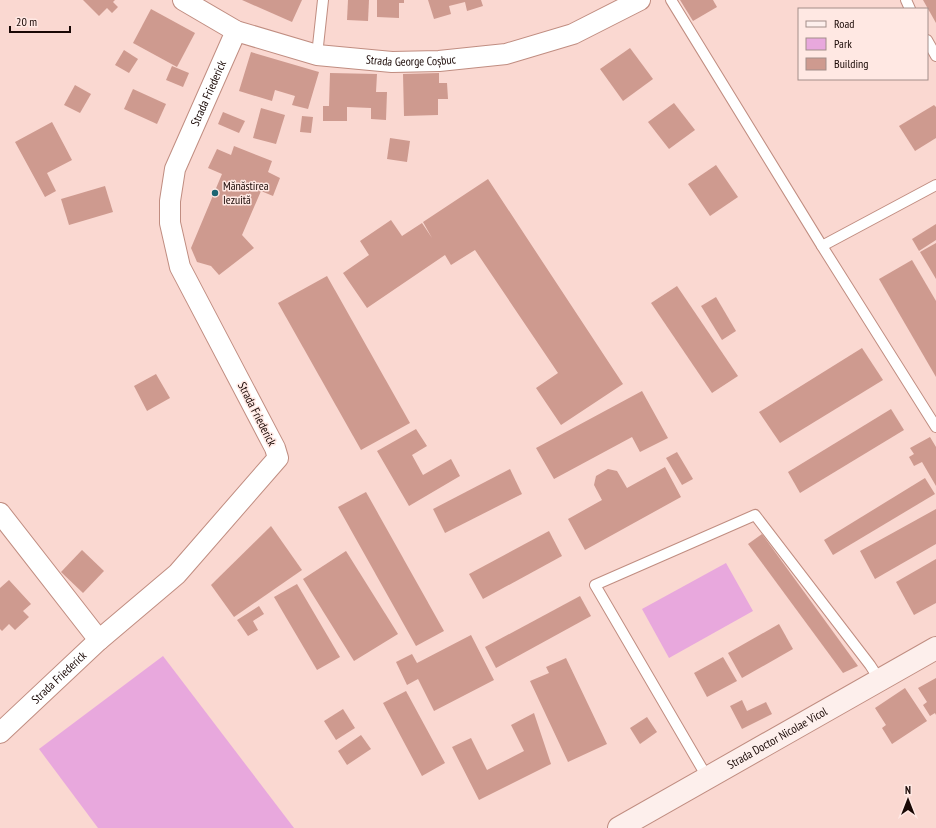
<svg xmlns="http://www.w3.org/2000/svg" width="936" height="828" font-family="'PT Sans Narrow',sans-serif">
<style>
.green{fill:#e8a8dd}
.building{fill:#ce9a8f}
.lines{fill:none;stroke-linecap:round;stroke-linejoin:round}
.lane-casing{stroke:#c08d81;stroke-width:12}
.street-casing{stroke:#c08d81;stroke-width:22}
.secondary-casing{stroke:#c08d81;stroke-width:24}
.lane{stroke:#fff;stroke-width:10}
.street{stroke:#fff;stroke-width:20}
.secondary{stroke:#fdefec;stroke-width:22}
.poi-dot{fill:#1c6572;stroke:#ffe8e3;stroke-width:1.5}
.labels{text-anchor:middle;stroke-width:3;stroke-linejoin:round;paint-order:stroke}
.street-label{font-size:12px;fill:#190805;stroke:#ffe8e3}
.poi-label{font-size:12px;fill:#190805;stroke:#ffe8e3;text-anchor:start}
</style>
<rect width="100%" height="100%" fill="#fad8d1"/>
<g class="green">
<polygon points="726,563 753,611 669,658 642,609"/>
<polygon points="163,656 294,828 98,828 39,749"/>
</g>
<g class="building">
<polygon points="83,0 115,0 113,2 118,7 112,13 107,8 99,16"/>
<polygon points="242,0 302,0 292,22"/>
<polygon points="348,0 369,0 368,21 347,20"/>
<polygon points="377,0 404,0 404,3 399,3 399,18 377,17"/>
<polygon points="428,0 481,0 483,6 467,11 465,2 449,6 451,14 434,19"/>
<polygon points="680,0 713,0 717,7 693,21"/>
<polygon points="923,0 936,0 936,23"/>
<polygon points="151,9 195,33 177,67 133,43"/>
<polygon points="630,48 653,79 623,101 600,69"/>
<polygon points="124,50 138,59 129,73 115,65"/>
<polygon points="251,52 319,72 308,109 292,105 295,96 275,90 272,101 239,91"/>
<polygon points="172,66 189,73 183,87 166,80"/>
<polygon points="330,73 377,74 376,92 387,92 386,120 371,119 371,108 347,107 347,121 323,121 323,106 329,106"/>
<polygon points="439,73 439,83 447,83 448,99 438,99 438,115 404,116 403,74"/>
<polygon points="75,85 91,94 80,113 64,105"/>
<polygon points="133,89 166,104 157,124 124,109"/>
<polygon points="674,103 695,130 669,149 648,122"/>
<polygon points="934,105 936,107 936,138 915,151 899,126"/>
<polygon points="261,108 285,115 276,144 253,138"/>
<polygon points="223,112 245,121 239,133 218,124"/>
<polygon points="302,116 313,117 311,133 300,132"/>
<polygon points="52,122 72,160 47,173 56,191 45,197 15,142"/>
<polygon points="390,138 410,141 407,162 387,159"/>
<polygon points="234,146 272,161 268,172 280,178 273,196 261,191 242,235 254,248 219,275 211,266 197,262 191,248 222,174 208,168 217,149 231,155"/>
<polygon points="716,165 738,197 710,216 688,184"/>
<polygon points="488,179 623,384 561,425 536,388 558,373 475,250 451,265 445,255 367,308 343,273 369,255 360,241 391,220 402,236 422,223 432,238 423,222"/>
<polygon points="105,186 113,212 69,225 61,199"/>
<polygon points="936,224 936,240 919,251 912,239"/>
<polygon points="936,243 936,279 920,252"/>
<polygon points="912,260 936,301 936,377 879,279"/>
<polygon points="327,276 410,423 361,450 278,303"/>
<polygon points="677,286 738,376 712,393 651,303"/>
<polygon points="716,297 736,331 722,340 701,306"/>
<polygon points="862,348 883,380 780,443 759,412"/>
<polygon points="156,374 170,398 147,411 134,386"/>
<polygon points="642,391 668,438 640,452 632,437 554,479 536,448"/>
<polygon points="891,409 904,430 800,493 788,472"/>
<polygon points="416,429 427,446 412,455 423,475 451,459 460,476 409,506 377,451"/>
<polygon points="930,437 936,447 936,486 922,462 914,466 909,457 914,454 910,448"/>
<polygon points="677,452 693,479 682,485 666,458"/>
<polygon points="665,467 681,497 585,550 568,519 602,500 594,485 596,476 608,469 617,471 627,488"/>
<polygon points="510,469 522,494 445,533 433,509"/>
<polygon points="925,478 935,494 833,555 824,540"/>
<polygon points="366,492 444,631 416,646 338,507"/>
<polygon points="936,509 936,544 875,579 860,551"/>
<polygon points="271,526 302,570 234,617 211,585"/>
<polygon points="549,531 562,556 483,599 469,574"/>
<polygon points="762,534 858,666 843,673 748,544"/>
<polygon points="82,550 104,571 83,593 61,572"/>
<polygon points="346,551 398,634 354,661 303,579"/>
<polygon points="936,559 936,603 914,615 896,582"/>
<polygon points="9,580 31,604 23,611 29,617 15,630 9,624 2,631 0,629 0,588"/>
<polygon points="297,584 340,657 317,670 274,597"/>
<polygon points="580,596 591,616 496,668 485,647"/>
<polygon points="259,606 264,614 253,621 258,630 248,636 237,620"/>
<polygon points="779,624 793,649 742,678 728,653"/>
<polygon points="471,635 494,680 434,711 418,679 407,685 396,662 412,654 417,663"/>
<polygon points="723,657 737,681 707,697 694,673"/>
<polygon points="566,658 607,744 568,762 530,681 549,673 546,667"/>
<polygon points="936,678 936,715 935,713 930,716 923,705 927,702 918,688"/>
<polygon points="905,688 927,721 892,744 882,728 886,725 875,708"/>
<polygon points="406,691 445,763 422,776 383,703"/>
<polygon points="742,700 747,711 766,702 772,714 742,729 730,706"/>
<polygon points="343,709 355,728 336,740 324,721"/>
<polygon points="534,713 551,764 479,800 452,747 471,738 487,770 524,751 511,725"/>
<polygon points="647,717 657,732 640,744 630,728"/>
<polygon points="361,735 371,749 347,765 338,751"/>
</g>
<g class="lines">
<defs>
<g id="lane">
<polyline points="671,0 822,246 936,427"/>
<polyline points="906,0 910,9"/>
<polyline points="927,40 936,56"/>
<polyline points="317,55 323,0"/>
<polyline points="822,246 936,185"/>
<polyline points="707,777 595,585 755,515 870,665 879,679"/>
</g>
<g id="street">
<path id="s1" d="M 183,0 L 236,31 L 317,55 L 392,62 L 439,61 L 506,54 L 573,34 L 640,0"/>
<polyline points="0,513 99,640"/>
<path id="s2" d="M 0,733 L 99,640 L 177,574 L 278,458 L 275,448 L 180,267 L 170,223 L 170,201 L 175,169 L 236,31"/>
</g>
<g id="secondary">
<path id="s3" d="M 619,828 L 936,648"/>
</g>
</defs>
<use href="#lane" class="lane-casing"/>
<use href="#street" class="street-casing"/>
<use href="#secondary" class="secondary-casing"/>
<use href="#lane" class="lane"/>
<use href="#street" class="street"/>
<use href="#secondary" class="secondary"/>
</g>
<circle class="poi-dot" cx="215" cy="193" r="4"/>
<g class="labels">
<g class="street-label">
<text dy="4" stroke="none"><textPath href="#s1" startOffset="240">Strada George Coșbuc</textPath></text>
<text dy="4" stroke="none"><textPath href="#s2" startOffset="789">Strada Friederick</textPath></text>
<text transform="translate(257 414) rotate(63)" y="4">Strada Friederick</text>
<text dy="4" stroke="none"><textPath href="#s2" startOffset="81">Strada Friederick</textPath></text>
<text dy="4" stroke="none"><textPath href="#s3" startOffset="182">Strada Doctor Nicolae Vicol</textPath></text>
</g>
<g class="poi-label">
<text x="223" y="190">Mănăstirea<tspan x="223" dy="14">Iezuită</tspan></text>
</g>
</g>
<rect x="798" y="8" width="130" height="72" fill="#ffe8e3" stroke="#a38e8a"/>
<rect x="806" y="21" width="20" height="6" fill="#fdefec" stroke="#a38e8a"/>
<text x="834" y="28" font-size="12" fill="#190805">Road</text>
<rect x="806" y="38" width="20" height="12" fill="#e8a8dd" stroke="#a38e8a"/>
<text x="834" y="48" font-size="12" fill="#190805">Park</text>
<rect x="806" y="58" width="20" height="12" fill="#ce9a8f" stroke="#a38e8a"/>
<text x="834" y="68" font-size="12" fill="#190805">Building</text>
<g transform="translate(908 800)" stroke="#ffe8e3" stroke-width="3" paint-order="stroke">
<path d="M0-3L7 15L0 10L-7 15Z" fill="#190805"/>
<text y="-6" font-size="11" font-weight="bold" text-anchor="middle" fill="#190805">N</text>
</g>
<path d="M10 26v6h60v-6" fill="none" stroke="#190805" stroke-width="2"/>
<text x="16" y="26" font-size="12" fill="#190805" stroke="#ffe8e3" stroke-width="3" paint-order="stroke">20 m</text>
</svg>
